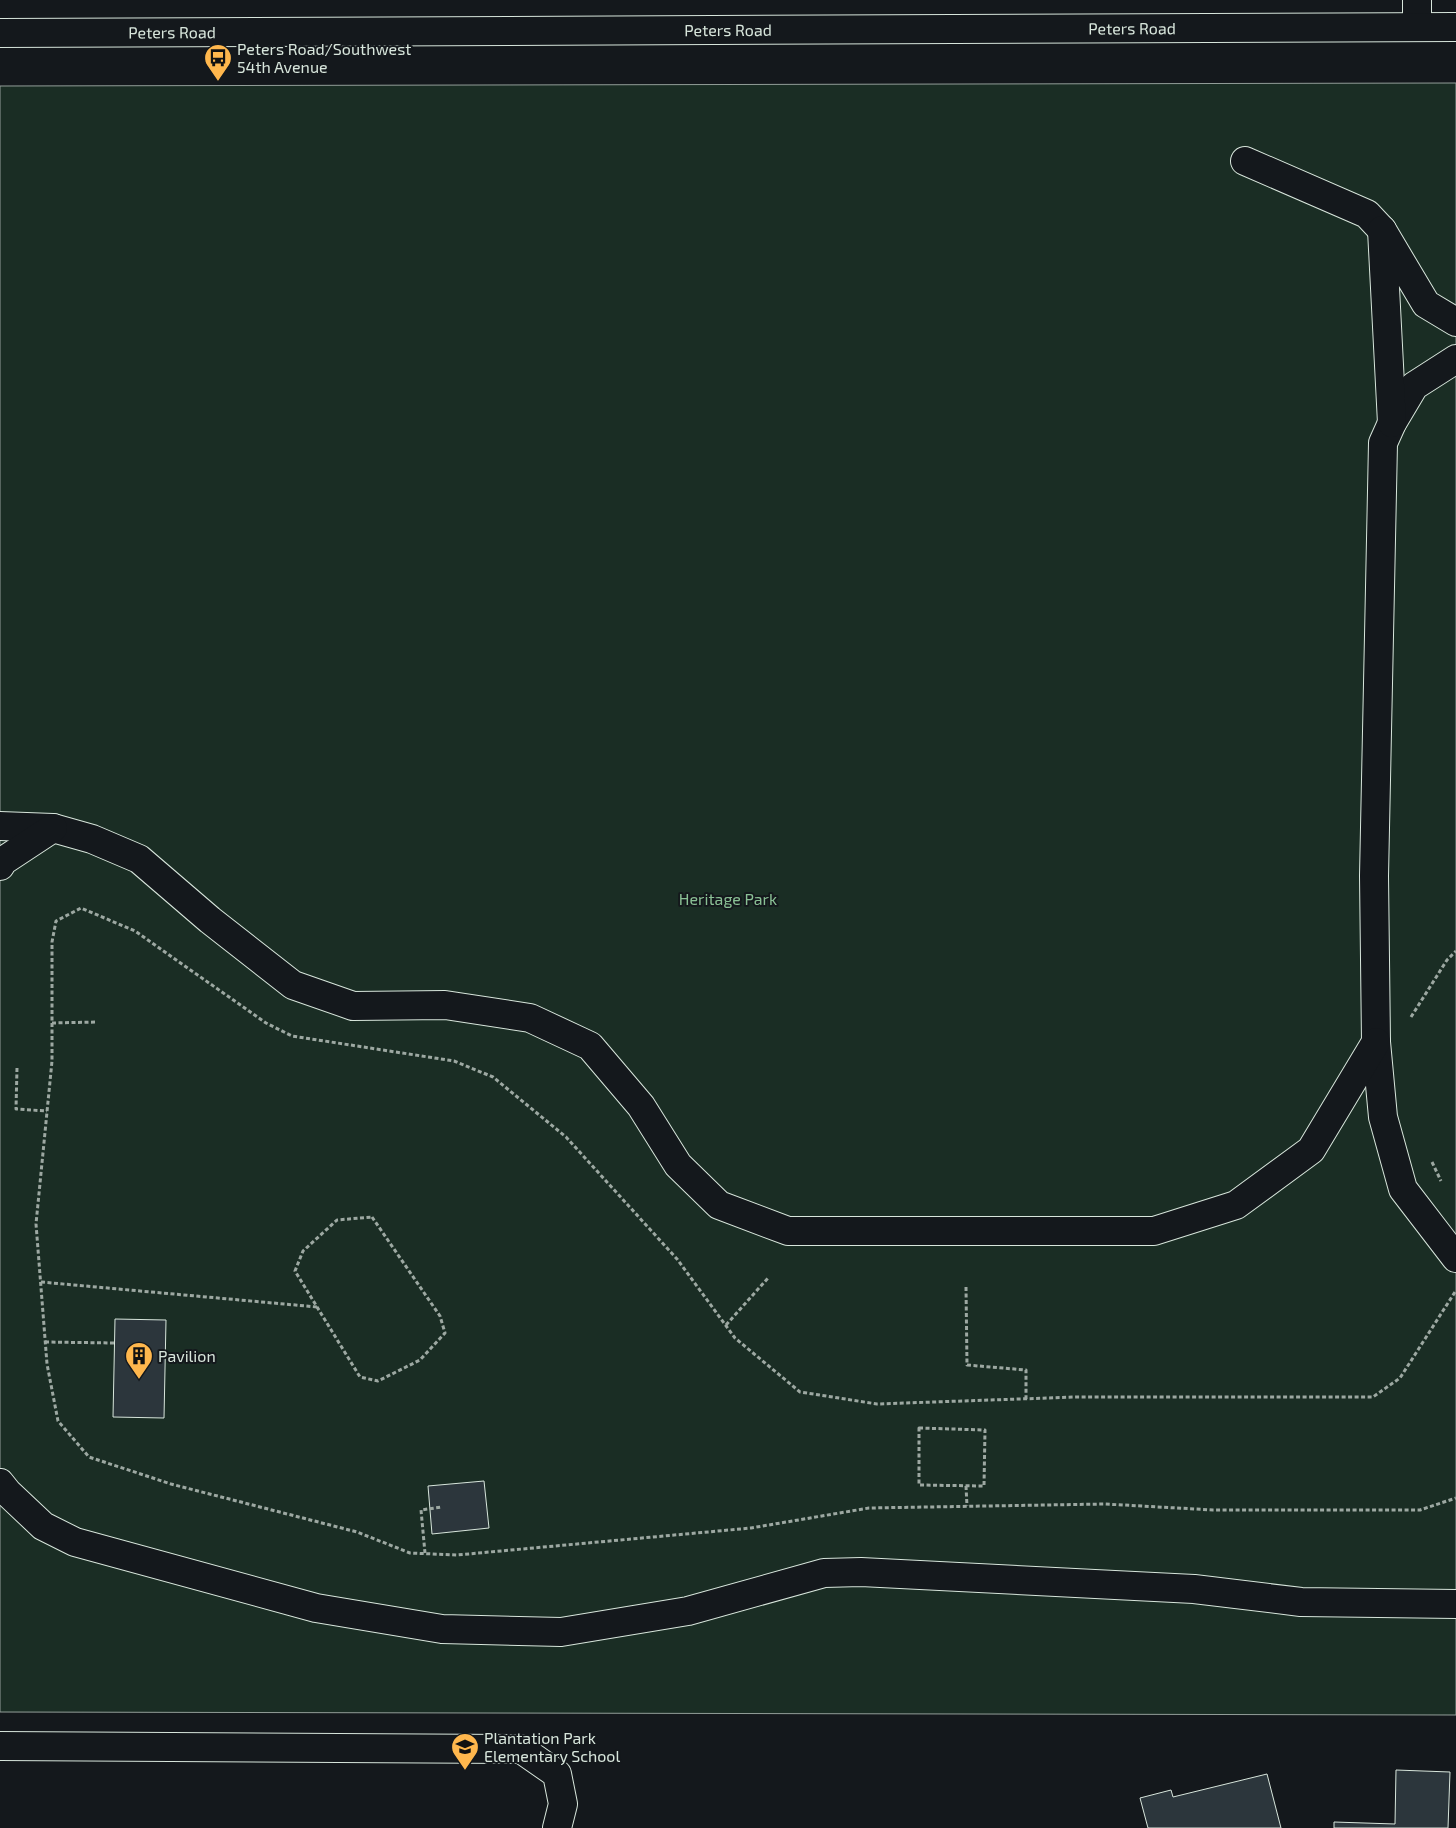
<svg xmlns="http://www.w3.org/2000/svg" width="1456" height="1828" font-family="'Exo 2',sans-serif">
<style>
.park{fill:#1a2d24;stroke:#939e99}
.building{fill:#2c363c;stroke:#d8e6dc}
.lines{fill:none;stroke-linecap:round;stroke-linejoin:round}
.minor-casing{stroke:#d8e6dc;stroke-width:30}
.major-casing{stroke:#d8e6dc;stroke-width:30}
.path{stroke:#9da8a2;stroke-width:3;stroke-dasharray:4 2.5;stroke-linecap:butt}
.minor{stroke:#14181c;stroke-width:28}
.major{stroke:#14181c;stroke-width:28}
.labels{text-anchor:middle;stroke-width:4;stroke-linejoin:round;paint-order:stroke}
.street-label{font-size:16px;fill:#d8e6dc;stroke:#14181c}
.poi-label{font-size:16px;fill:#d8e6dc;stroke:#14181c;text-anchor:start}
.park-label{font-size:16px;fill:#8ac095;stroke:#14181c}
</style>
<rect width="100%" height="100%" fill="#14181c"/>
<polygon class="park" points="1456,83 1456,1715 0,1712 0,86"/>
<g class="building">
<polygon points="115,1319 166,1320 164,1418 113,1417"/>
<polygon points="484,1481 489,1528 432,1534 428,1486"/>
<polygon points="1396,1770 1450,1772 1448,1828 1334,1828 1334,1822 1395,1824"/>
<polygon points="1267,1774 1281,1828 1148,1828 1140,1798 1171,1790 1173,1797"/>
</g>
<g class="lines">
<defs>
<g id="minor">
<polyline points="1417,27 1417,0"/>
<polyline points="1245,161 1367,214 1382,230"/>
<polyline points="1456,359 1414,386 1392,423 1383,443 1374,876 1376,1042 1383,1117 1403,1189 1456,1258"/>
<polyline points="1392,423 1382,230 1426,304 1456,322"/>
<polyline points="0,826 53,828 92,839 139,859 210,920 293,985 353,1006 445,1005 530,1018 590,1046 641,1106 678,1165 719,1205 788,1231 1154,1231 1236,1205 1311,1150 1376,1042"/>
<polyline points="0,866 3,861 53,828"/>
<polyline points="0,1483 8,1493 43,1526 75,1542 316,1608 442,1629 561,1632 688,1611 824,1573 861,1572 1194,1589 1301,1602 1456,1604"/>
<polyline points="0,1746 521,1749 557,1774 563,1804 557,1828"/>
</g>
<g id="major">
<path id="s1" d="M 0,33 L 1456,27"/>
</g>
</defs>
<use href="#minor" class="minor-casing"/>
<use href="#major" class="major-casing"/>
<g class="path">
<polyline points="1411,1017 1447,960 1456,951"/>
<polyline points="52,1023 97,1022"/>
<polyline points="17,1068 16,1109 47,1111"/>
<polyline points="1432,1162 1441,1181"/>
<polygon points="372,1217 440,1316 445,1333 420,1360 378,1381 360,1377 295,1271 303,1251 337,1220"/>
<polyline points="41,1282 317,1307"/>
<polyline points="966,1287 967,1365 1026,1370 1026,1399"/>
<polyline points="1455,1292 1400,1378 1373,1397 1076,1397 877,1404 800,1392 735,1338 677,1259 566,1137 493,1077 454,1061 292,1036 266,1023 135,931 81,908 56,921 52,942 52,1061 36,1224 47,1364 58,1421 89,1457 171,1484 357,1532 410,1553 457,1555 751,1528 869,1508 1105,1504 1213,1510 1420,1510 1456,1498"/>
<polyline points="726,1325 768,1278"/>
<polyline points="45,1342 114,1343"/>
<polygon points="919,1428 985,1430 984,1486 919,1485"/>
<polyline points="966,1486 967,1506"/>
<polyline points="425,1553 421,1510 442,1507"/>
</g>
<use href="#minor" class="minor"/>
<use href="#major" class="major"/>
</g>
<defs>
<symbol id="bus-pin" viewBox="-11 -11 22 30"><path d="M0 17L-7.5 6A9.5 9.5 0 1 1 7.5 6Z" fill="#ffb74d" stroke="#14181c"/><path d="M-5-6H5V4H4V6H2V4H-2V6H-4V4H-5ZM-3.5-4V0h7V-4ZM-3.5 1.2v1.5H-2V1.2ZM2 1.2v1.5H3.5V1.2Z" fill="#111"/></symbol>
<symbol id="building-pin" viewBox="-11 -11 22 30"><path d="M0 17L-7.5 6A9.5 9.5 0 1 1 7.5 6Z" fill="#ffb74d" stroke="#14181c"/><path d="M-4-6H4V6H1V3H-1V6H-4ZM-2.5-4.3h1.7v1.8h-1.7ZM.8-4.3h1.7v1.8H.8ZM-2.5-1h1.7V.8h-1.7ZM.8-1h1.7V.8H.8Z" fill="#111"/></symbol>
<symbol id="school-pin" viewBox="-11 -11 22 30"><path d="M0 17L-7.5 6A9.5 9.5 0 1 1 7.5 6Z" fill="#ffb74d" stroke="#14181c"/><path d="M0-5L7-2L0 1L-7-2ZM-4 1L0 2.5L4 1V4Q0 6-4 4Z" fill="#111"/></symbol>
</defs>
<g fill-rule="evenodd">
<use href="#bus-pin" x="202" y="42" width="32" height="43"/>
<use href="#building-pin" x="123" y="1340" width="32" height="43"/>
<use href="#school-pin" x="449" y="1731" width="32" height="43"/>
</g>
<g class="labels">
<g class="street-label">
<text dy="6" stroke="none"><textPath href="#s1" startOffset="1132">Peters Road</textPath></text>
<text dy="6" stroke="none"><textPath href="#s1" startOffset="728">Peters Road</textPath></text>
<text dy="6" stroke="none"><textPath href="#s1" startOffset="172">Peters Road</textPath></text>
</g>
<g class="poi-label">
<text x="237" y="55">Peters Road/Southwest<tspan x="237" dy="18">54th Avenue</tspan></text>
<text x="158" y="1362">Pavilion</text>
<text x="484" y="1744">Plantation Park<tspan x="484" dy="18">Elementary School</tspan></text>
</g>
<g class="park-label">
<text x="728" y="905">Heritage Park</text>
</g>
</g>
</svg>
